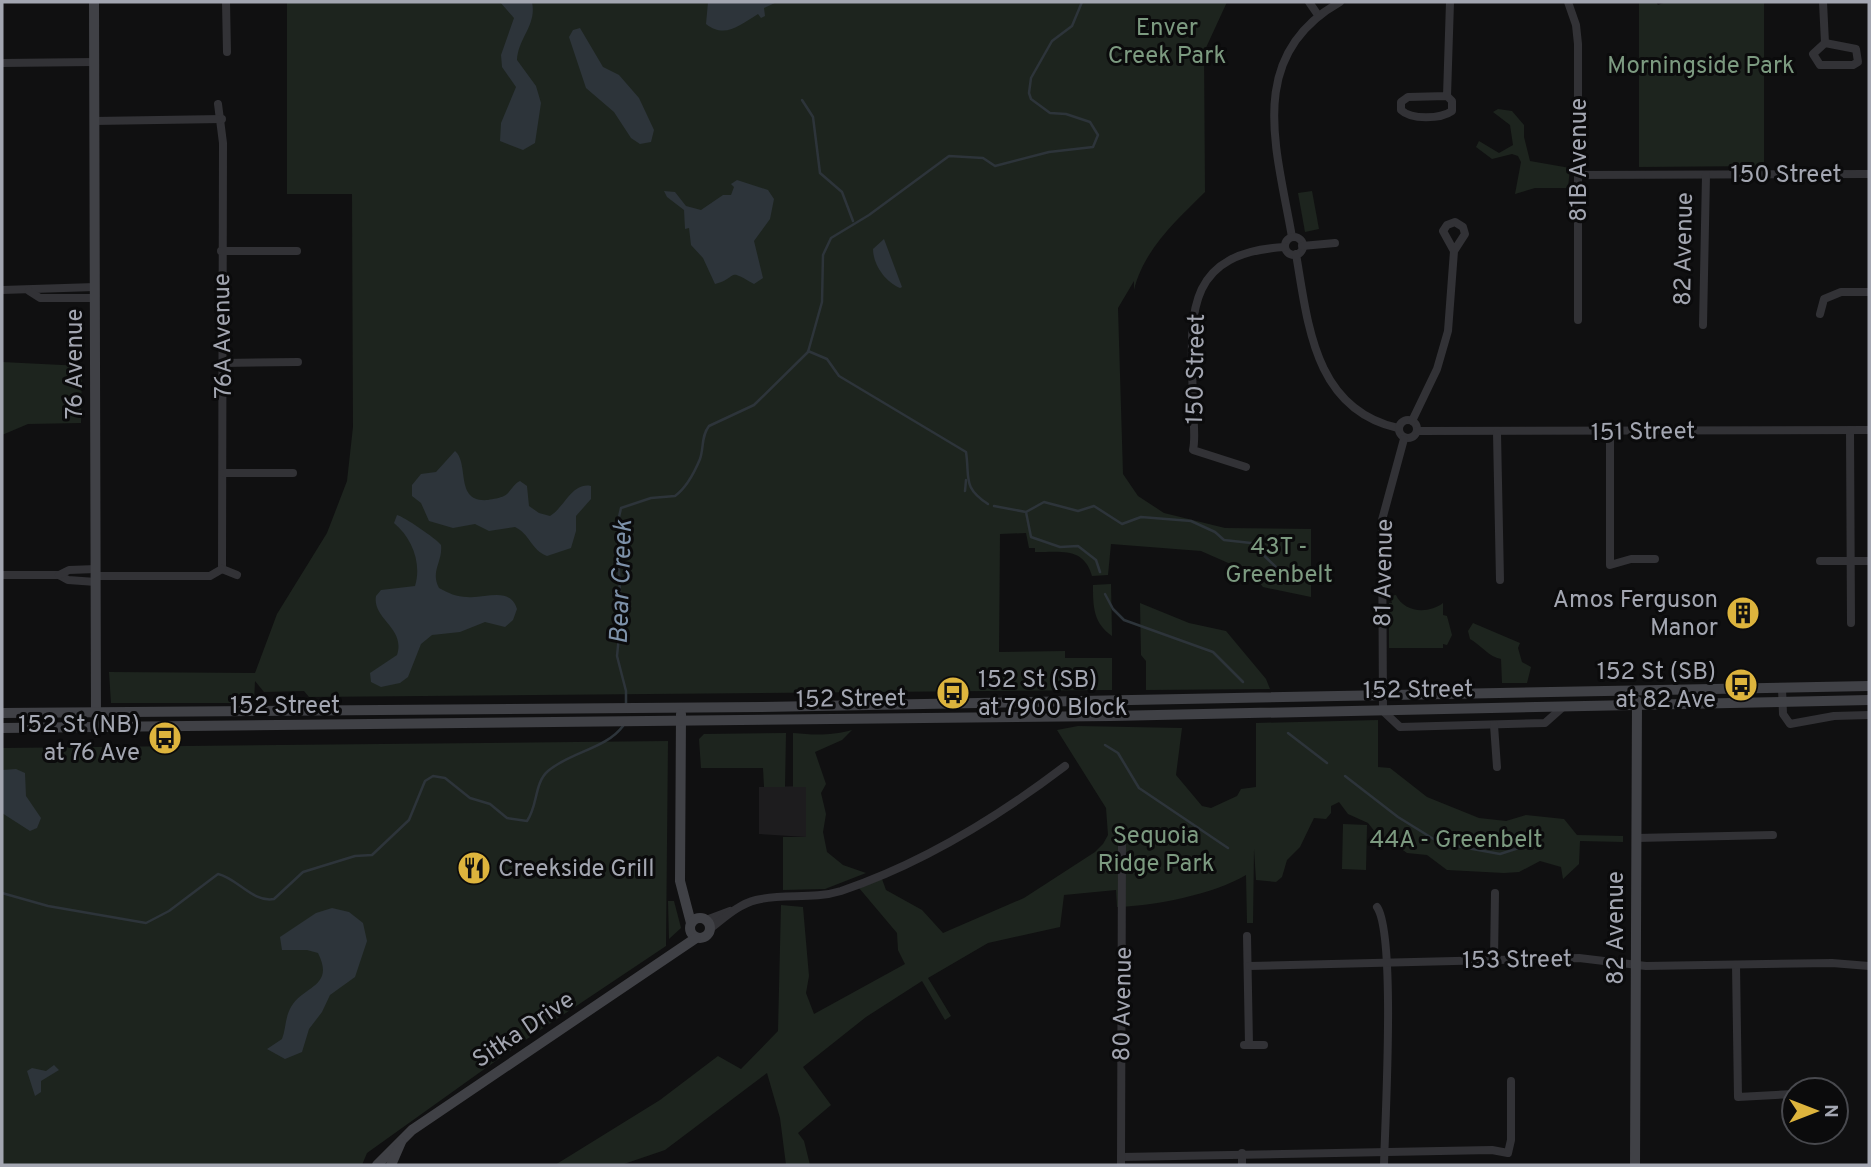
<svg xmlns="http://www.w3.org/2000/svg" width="1871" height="1167" font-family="Overpass,sans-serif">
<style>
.built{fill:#1d1c1e}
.green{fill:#1d241e}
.water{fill:#2d343a}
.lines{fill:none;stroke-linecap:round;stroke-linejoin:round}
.stream{stroke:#2d343a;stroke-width:2.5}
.street{stroke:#323236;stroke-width:8}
.secondary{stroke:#404146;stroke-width:10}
.labels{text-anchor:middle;stroke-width:6;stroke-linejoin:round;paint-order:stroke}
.park-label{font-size:24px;fill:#7c9a80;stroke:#0b0b0c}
.street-label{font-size:24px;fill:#a3a6b1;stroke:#0b0b0c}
.poi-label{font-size:24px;fill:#a3a6b1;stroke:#0b0b0c;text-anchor:end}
.water-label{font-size:26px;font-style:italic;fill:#7d91a9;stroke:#0b0b0c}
</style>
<rect width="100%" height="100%" fill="#101011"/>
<polygon class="built" points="806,786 806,837 759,834 759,787"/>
<g class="green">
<path d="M 287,2 L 1227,2 L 1204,52 L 1205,192 C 1176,221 1144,249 1134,290 L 1134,281 L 1118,308 L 1123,474 L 1138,496 L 1164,513 L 1225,528 L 1311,529 L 1311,597 L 1263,587 L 1251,573 L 1201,551 L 1111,544 L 1108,575 L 1092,576 C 1084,547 1062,552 1035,552 L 1035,548 L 1029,548 L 1026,533 L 1000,534 L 999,652 L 1065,651 L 1065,658 L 1112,658 L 1112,690 L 309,697 L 304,691 L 264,692 L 255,681 L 254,703 L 111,703 L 109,672 L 255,673 L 277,614 L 327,533 L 347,481 L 353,427 L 352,194 L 287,194 Z"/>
<polygon points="1639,2 1656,2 1658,5 1666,2 1764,2 1764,166 1639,167"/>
<polygon points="1498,109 1512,111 1524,125 1524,137 1530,161 1570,168 1568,188 1535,188 1515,194 1521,162 1518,156 1512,154 1492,159 1476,147 1479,141 1499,153 1513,145 1510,125 1493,112"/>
<polygon points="1312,191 1319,229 1305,232 1298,193"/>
<polygon points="2,362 82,366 81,423 28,424 2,435"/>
<path d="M 1111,584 L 1112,636 C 1093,623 1093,606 1093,585 Z"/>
<path d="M 1396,595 C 1404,613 1429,614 1443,603 L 1443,615 L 1447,616 L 1452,635 L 1447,645 L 1443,644 L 1443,648 L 1389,648 L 1389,603 L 1392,603 L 1390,596 Z"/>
<polygon points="1140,603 1189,623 1226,631 1266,679 1270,689 1146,690 1146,661 1141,655"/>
<path d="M 1473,623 L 1520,643 L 1518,648 L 1522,662 L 1531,667 L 1527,683 L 1502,683 L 1501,659 C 1489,657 1481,645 1470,639 L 1468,631 Z"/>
<path d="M 1378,720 L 1378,767 L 1390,768 L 1427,797 L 1479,818 L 1506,821 L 1526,815 L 1564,819 L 1577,835 L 1623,836 L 1623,842 L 1580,841 L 1579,864 L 1563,879 L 1561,867 L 1540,861 L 1519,872 L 1504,873 L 1447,870 L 1427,855 L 1407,853 L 1389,840 L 1379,837 L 1368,823 L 1348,814 L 1339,802 L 1331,806 L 1331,813 L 1326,819 L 1314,818 L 1300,847 L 1287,860 L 1282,877 L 1276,882 L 1256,880 L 1254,849 L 1253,923 L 1247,923 L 1246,875 C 1214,894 1155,906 1117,907 L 1116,890 L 1064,895 L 1060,927 L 988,943 L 928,978 L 951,1016 L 945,1020 L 922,981 L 866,1017 L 803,1067 L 831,1105 L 798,1133 L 804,1141 L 810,1165 L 786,1165 L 780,1118 L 767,1073 L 665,1150 L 621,1165 L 555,1165 L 660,1100 L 718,1056 L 741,1069 L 778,1031 L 781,905 L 803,907 L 809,976 L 806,993 L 814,1014 L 905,964 L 898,950 L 897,933 L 859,888 L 882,879 L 886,890 L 922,910 L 943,933 L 1024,898 L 1095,852 L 1103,844 L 1108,835 L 1106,808 L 1057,730 L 1078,726 L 1182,728 L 1176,775 L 1202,806 L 1211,808 L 1237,796 L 1241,789 L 1256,787 L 1256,723 Z"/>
<path d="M 852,730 L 842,740 L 815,752 L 826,784 L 821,793 L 826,814 L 823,832 L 827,852 L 843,865 L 866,873 L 825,889 L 783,890 L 783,837 L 806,837 L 806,787 L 793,787 L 793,733 C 814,735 829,736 852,730 Z"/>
<polygon points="786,733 785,787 764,787 763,768 701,768 699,739 704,734"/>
<polygon points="668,741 666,946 521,1043 367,1153 362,1165 2,1165 2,748"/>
<polygon points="1343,824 1367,825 1366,870 1342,869"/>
<polygon points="668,901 674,901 681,928 669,939"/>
</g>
<g class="water">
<path d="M 500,2 L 532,2 C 537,25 518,38 517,60 L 536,86 L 541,103 L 535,143 L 523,150 L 500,141 L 501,123 L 516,87 L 502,67 L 501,55 L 514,18 Z"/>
<path d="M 708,2 L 777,2 L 764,8 L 765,16 L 761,18 L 758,14 C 740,25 725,39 706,24 Z"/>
<polygon points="580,28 603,67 619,75 639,98 654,130 651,142 640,144 631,138 614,112 586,88 569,37 573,30"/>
<path d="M 737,180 L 768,190 L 774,199 L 770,219 L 754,241 L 763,278 L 754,284 C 725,267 740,277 715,284 L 703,258 L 691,245 L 689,228 L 685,229 L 684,210 L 667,197 L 664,191 L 675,192 L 686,206 L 701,210 L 723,195 L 731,195 L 734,187 L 731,184 Z"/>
<path d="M 884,239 L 902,287 L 900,288 C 885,282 873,264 873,249 Z"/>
<path d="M 455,451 C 470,464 454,503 488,500 C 493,499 500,498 504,496 C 511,492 513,484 520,481 L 527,486 L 529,506 L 539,513 L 550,516 C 565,507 572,482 591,486 L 591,499 L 576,516 L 576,531 L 571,548 L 547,556 C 531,550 530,534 515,527 L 489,531 L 475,524 L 453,528 L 429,521 L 421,503 L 412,496 L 412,485 L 421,474 L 436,472 Z"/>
<path d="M 397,515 C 403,516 437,539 441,545 C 443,562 430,571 439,588 C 448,593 457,597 467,597 C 485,599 510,586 517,609 L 513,620 L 505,627 L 485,622 L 460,632 L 432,635 L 421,644 L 408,677 L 400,683 L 381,687 L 371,682 L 370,673 L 397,655 C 406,628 372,619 376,596 L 381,590 L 415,586 C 422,563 412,538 394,523 Z"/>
<polygon points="16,769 25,773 26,796 41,818 37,828 30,831 2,813 2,770"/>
<path d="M 332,908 L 349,912 L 363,923 L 367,941 L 355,977 L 330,995 L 322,1012 L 309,1029 L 302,1052 L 285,1059 L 267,1049 L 282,1039 C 286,1029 285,1017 291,1007 C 304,985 335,987 318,953 L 307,950 L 282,950 L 280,937 L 316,913 Z"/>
<polygon points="54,1065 59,1070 41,1081 41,1092 35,1096 27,1071 32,1068 46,1071"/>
</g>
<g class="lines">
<g class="stream">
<polyline points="802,100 813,117 820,173 842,192 853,221"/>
<path d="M 808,351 L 827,359 L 839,376 L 966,452 C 970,478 962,487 988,504"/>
<polyline points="965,491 966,480"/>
<polyline points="994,506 1026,512 1031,537 1060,547 1078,546 1096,560 1100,572"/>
<polyline points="1026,512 1044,502 1078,511 1094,506 1122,524 1141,517 1191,521 1215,532 1224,540 1251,543 1279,570 1298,575"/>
<polyline points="1105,594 1113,609 1124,620 1213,652 1243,682"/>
<path d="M 626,705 L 626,691 L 617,656 L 621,616 L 617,526 L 621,508 L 651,498 L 675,496 C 686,488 695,471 700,459 C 704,448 701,436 709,426 L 754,405 L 808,352 L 822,302 L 823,255 L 831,238 L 869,215 L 949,156 L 983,158 L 995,166 L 1049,152 L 1093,147 L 1098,135 L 1090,122 L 1066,114 L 1050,113 L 1031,99 L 1029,93 L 1031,78 L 1052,41 L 1072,26 L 1082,2"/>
<polyline points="1288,733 1327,763"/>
<polyline points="1105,745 1118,753 1139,788 1228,848"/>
<polyline points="1345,776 1398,817 1440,843 1500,854 1534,843"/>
<path d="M 2,893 L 48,906 L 146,923 L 169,911 L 218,874 C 237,878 253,903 274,899 L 303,872 L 355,856 L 372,855 L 409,820 L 425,781 L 433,776 L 445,778 L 470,798 L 490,804 L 507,818 L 527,821 C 538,806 534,783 548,771 C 570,752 606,749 623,726"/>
</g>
<g class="street">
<polyline points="226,2 227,52"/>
<polyline points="1309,2 1318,15"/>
<polyline points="1568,2 1576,25 1578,44 1578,320"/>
<polyline points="1823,2 1825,43"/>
<polygon points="1825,43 1856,49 1858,62 1853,65 1820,65 1813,54"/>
<polyline points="2,63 94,62"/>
<path d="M 1447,96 L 1408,97 L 1401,102 L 1401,110 C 1411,120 1441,119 1452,111 L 1452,101 L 1447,96 L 1450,2"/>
<polyline points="218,104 223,143 222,569"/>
<polyline points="94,121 222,119"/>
<polyline points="1578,175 1869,174"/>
<path d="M 1292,237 C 1277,150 1244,56 1340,2"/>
<circle cx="1294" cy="246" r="9"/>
<polyline points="1302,246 1335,243"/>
<polyline points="221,251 297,251"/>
<path d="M 1296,254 C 1308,324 1314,409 1398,428"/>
<polyline points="2,290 95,287"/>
<polyline points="29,291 40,298 95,298"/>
<polyline points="1820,314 1824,299 1841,292 1869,292"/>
<polyline points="1703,325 1706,175"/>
<polyline points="222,363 298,362"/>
<circle cx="1408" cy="429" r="9"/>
<polyline points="1412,421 1437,369 1448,331 1454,251 1443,231 1447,225 1455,222 1463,227 1465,234 1454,251"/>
<polyline points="1850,430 1851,623"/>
<polyline points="1417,431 1869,430"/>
<polyline points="1497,433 1500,580"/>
<polyline points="1610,433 1610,565 1631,559 1655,559"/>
<polyline points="1404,439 1382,520 1383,711 1400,727 1545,723 1563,707"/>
<path d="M 1246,467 L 1193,450 C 1196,436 1193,421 1193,407 C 1192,324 1177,253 1285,247"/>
<polyline points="224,473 293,473"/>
<polyline points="1820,561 1869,561"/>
<polyline points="222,569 237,575"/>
<polyline points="2,575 59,575 68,580 96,582"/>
<polyline points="59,575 69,570 96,569"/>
<polyline points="96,576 210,576 222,569"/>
<polyline points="1782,688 1783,714 1790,724 1834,716 1869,715"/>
<polyline points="1494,725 1497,767"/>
<polyline points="1636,838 1773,835"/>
<path d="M 1377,907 C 1396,935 1385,1121 1384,1165"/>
<polyline points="706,920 730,911"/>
<path d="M 711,928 C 724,918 739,904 756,900 C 784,893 812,900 841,891 C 921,864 998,817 1065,766"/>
<polyline points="1247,936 1249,1045"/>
<polyline points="1494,960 1495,893"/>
<polyline points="1736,965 1738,1097 1794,1094"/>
<polyline points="1249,966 1579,958 1646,966 1832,963 1869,966"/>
<polyline points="1244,1045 1264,1045"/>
<polyline points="1836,1093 1839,1093"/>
<polyline points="1121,1157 1492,1150 1508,1153 1511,1140 1511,1081"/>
<polyline points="1121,1165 1122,844"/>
<polyline points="1242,1165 1242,1153"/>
</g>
<g class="secondary">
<polyline points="94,2 96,720"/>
<polyline points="2,713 761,707 1869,686"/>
<polyline points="681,714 680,881 691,923"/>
<polyline points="2,728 1111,716 1869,700"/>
<circle cx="700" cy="928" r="10"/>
<polyline points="377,1165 412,1130 696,938"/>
<polyline points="391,1165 401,1142"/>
<polyline points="1635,1165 1637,701"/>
</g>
</g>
<defs>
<symbol id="building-disc" viewBox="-11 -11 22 22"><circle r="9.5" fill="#ddb43d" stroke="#0b0b0c"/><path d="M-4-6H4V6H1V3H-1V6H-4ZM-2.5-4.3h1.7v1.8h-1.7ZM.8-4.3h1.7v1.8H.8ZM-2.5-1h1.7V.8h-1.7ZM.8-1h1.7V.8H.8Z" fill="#111"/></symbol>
<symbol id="bus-disc" viewBox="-11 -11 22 22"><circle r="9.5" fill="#ddb43d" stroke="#0b0b0c"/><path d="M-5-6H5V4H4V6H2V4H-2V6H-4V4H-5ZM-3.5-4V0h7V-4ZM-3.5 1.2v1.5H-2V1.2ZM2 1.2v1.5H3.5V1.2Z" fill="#111"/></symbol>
<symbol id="restaurant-disc" viewBox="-11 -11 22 22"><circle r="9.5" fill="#ddb43d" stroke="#0b0b0c"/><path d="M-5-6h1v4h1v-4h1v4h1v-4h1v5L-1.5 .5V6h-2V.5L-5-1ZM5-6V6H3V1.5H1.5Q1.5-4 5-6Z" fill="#111"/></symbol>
</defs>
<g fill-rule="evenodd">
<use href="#building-disc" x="1724" y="594" width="38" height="38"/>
<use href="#bus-disc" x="1722" y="666" width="38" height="38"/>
<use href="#bus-disc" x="934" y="674" width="38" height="38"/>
<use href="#bus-disc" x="146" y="719" width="38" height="38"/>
<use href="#restaurant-disc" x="455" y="849" width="38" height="38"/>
</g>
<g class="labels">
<g class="park-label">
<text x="1167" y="35">Enver<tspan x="1167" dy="28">Creek Park</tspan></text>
<text x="1701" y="73">Morningside Park</text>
<text x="1279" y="554">43T -<tspan x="1279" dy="28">Greenbelt</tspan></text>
<text x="1156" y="843">Sequoia<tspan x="1156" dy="28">Ridge Park</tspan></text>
<text x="1456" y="847">44A - Greenbelt</text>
</g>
<g class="street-label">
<text transform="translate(1578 160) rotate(-90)" y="8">81B Avenue</text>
<text x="1786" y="182">150 Street</text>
<text transform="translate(1683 249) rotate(-89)" y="8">82 Avenue</text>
<text transform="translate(222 336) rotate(-91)" y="8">76A Avenue</text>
<text transform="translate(74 364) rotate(-90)" y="8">76 Avenue</text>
<text transform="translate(1195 369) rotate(-89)" y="8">150 Street</text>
<text transform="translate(1643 431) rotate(-1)" y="8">151 Street</text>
<text transform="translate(1383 573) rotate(-89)" y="8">81 Avenue</text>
<text transform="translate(1418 689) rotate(-1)" y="8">152 Street</text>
<text transform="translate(851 698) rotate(-1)" y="8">152 Street</text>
<text x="285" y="713">152 Street</text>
<text transform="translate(1615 928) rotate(-90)" y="8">82 Avenue</text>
<text transform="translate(1517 959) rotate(-1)" y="8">153 Street</text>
<text transform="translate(1122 1004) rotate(-89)" y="8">80 Avenue</text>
<text transform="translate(523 1029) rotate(-34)" y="8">Sitka Drive</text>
</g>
<g class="poi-label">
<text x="1718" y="607">Amos Ferguson<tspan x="1718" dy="28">Manor</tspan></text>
<text x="1716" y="679">152 St (SB)<tspan x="1716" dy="28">at 82 Ave</tspan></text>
<text x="978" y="687" text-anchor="start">152 St (SB)<tspan x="978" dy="28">at 7900 Block</tspan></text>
<text x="140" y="732">152 St (NB)<tspan x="140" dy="28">at 76 Ave</tspan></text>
<text x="498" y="876" text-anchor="start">Creekside Grill</text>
</g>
<g class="water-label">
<text transform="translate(620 582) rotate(-88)" y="9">Bear Creek</text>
</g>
</g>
<rect width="1871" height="1167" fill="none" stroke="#a3a6b1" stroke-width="7"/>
<g transform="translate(1815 1111) rotate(90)"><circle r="33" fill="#0b0b0c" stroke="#48494e" stroke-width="2"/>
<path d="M0-5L12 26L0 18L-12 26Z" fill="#ddb43d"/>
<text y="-10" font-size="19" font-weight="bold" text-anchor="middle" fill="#a3a6b1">N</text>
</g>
</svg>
